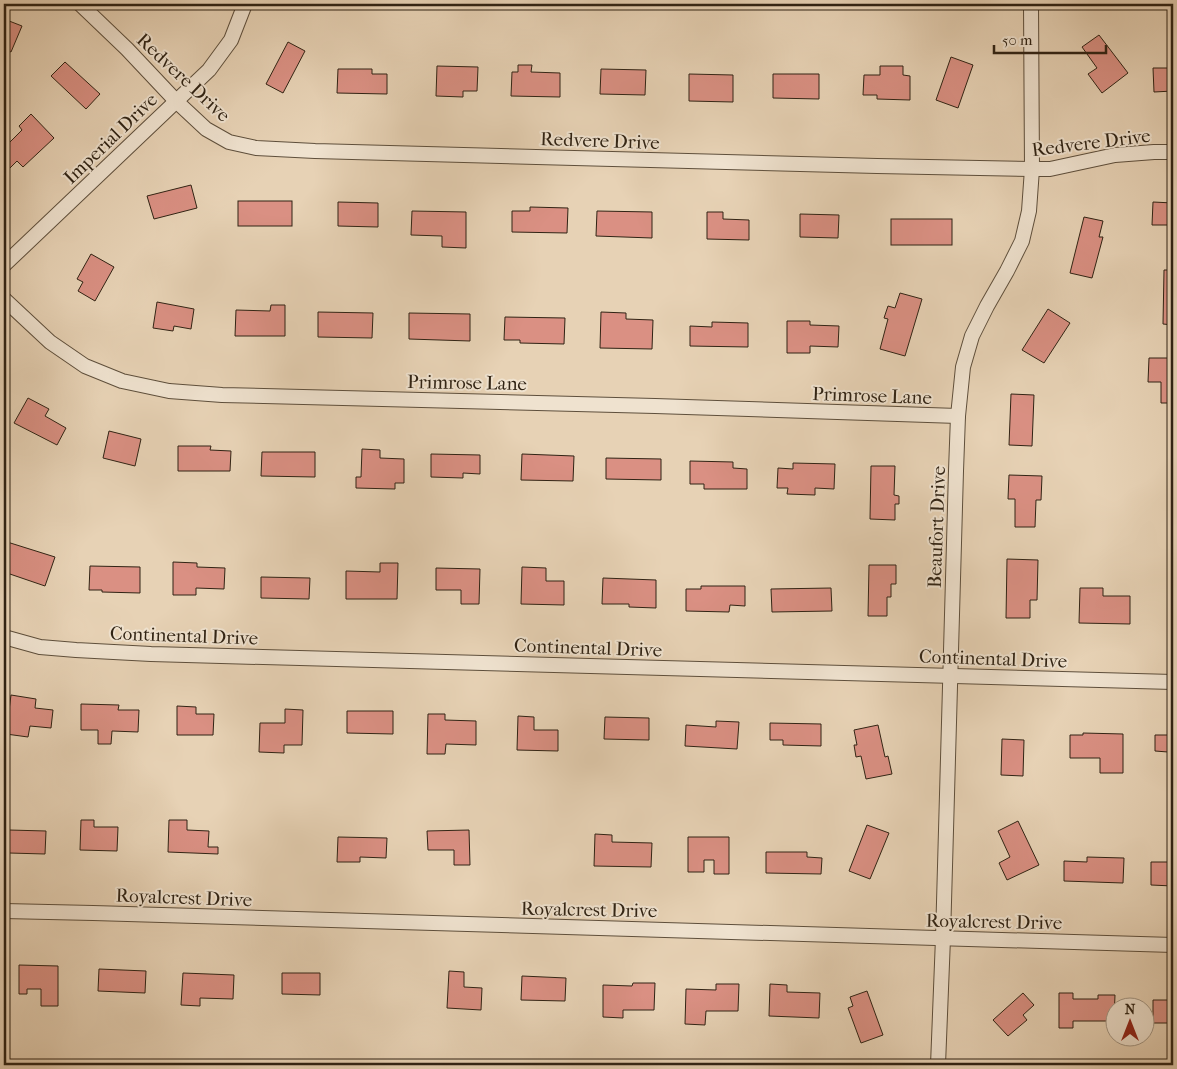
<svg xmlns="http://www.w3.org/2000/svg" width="1177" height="1069" font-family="'IM FELL French Canon',serif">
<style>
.building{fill:#da9083;stroke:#302314}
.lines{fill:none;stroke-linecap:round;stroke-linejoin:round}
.street-casing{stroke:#5e4f3c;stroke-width:16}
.street{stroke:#efe2cf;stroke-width:14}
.labels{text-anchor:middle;stroke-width:4;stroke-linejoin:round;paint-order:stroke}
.street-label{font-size:19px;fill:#302314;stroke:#efe2cf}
</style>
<rect width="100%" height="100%" fill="#e7d2b5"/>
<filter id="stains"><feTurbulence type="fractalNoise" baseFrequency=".004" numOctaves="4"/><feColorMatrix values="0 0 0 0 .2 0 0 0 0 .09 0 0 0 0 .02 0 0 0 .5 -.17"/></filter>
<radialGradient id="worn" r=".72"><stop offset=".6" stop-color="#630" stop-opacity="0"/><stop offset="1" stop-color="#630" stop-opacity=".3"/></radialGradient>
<g class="building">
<polygon points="4,19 22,26 11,52 4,49"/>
<polygon points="1099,35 1128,73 1102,93 1088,74 1097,68 1082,47"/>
<polygon points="288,42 305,51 283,93 266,84"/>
<polygon points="951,57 973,65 958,108 936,100"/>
<polygon points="65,62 100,94 86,109 51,76"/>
<polygon points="518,65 532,65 531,72 560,73 560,97 511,96 512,72 518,72"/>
<polygon points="437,66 478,67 477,91 463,91 463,97 436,96"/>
<polygon points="880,66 903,66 903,75 910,76 910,100 877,99 877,95 863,95 864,75 880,75"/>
<polygon points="1153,68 1173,68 1173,91 1154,92"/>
<polygon points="338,69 372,69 372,74 387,74 387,94 337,93"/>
<polygon points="601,69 646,70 645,95 600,94"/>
<polygon points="689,74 733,75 733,102 689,101"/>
<polygon points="773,74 819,74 819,99 773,98"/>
<polygon points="31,114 54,138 23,167 17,161 7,171 4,168 4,148 22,130 19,126"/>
<polygon points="191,185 197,208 154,219 147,196"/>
<rect x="238" y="201" width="54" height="25"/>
<polygon points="338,202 378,203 378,227 338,226"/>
<polygon points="1153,202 1173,203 1173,225 1152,225"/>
<polygon points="530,207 568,208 567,233 512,232 512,211 530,211"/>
<polygon points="412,211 466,212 466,248 442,247 442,236 411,235"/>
<polygon points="597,211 652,212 652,238 596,236"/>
<polygon points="707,212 723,212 723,219 749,220 749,240 707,239"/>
<polygon points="800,214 839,215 838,238 800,237"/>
<polygon points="1084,217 1103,221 1099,237 1103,237 1092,278 1070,273"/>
<rect x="891" y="219" width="61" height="26"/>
<polygon points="91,254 114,267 95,301 78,291 83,282 77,279"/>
<polygon points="1164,270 1173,270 1173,325 1163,324"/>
<polygon points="900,293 922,299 905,356 880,349 888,319 884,318 888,306 895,308"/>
<polygon points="157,302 194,309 191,329 174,326 173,331 153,328"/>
<polygon points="271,305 285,305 285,336 235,336 236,310 270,311"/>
<polygon points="1048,309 1070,323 1044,363 1022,350"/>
<polygon points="318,312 373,313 372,338 318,337"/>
<polygon points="601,312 626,313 626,319 653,320 652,349 600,348"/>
<polygon points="409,313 470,314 470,341 409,339"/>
<polygon points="505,317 565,318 564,344 520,343 520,340 504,340"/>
<polygon points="787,321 810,321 810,325 839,326 838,347 810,346 810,353 787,353"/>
<polygon points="712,322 748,323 748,347 690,346 690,326 712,327"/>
<polygon points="1149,358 1173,358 1173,403 1161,403 1161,382 1148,382"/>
<polygon points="1011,394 1034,395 1032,446 1009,445"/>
<polygon points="28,398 49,409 45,416 66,428 57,445 14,423"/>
<polygon points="109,431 141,439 135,466 103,458"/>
<polygon points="178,446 211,446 210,450 231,451 230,471 178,471"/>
<polygon points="362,449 380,450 380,458 404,459 404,483 395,483 395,489 356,488 356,477 361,477"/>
<polygon points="262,452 315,452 315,477 261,476"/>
<polygon points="431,454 480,455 480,474 463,473 463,478 431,477"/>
<polygon points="522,454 574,456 573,481 521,480"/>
<polygon points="606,458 661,459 661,480 606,479"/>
<polygon points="690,461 733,462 733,468 747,469 747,489 704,489 704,484 690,484"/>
<polygon points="793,463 835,464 834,489 815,488 815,495 787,494 788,488 777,488 778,468 793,469"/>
<polygon points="871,466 895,466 894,495 899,496 899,504 895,504 895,520 870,519"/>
<polygon points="1009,475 1042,476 1041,500 1036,500 1035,527 1015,527 1015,499 1008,499"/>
<polygon points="4,541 55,557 45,586 4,572"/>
<polygon points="1007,559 1038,560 1037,600 1030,600 1030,618 1006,618"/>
<polygon points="173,562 197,563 197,567 225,568 224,589 196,588 196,595 173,595"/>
<polygon points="380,563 398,563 397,599 346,599 346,571 380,572"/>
<polygon points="869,565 896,565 896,584 891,584 891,597 887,597 887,616 868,616"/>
<polygon points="90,566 140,567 140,593 102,592 102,590 89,590"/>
<polygon points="522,567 546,568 546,581 564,581 564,605 521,604"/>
<polygon points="436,568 480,569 479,604 461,604 461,590 436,590"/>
<polygon points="261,577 310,578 309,599 261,598"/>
<polygon points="603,578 656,580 656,608 629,607 629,604 602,604"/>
<polygon points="701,586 745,586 745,606 730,605 729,612 686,611 686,589 701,589"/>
<polygon points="831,588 832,611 772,612 771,589"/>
<polygon points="1080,588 1103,588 1103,596 1130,596 1130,624 1079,623"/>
<polygon points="11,695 36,699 35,708 53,710 51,728 30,726 28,737 6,734"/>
<polygon points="81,704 119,705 118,710 139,710 138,732 112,731 111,744 98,744 98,730 81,730"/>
<polygon points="177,706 196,707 196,714 214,714 213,735 177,735"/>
<polygon points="285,709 303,710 302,745 284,745 284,753 259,752 260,723 285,723"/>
<polygon points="347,711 393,711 393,734 347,733"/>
<polygon points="428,714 445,714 445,720 476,721 476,745 446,744 445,754 427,754"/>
<polygon points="518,716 534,717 534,730 558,730 558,751 517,750"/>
<polygon points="605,717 649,718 649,740 604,739"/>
<polygon points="716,721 739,722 737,749 685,746 686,725 716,727"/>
<polygon points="770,723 821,724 821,746 783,745 783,740 770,740"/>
<polygon points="878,725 885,757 888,756 892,774 866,779 861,756 856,757 854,745 857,745 854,730"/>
<polygon points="1083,733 1123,734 1123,773 1100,773 1100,758 1070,758 1070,735 1083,735"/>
<polygon points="1155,735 1173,735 1173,756 1168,756 1168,752 1155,751"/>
<polygon points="1002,739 1024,740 1023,776 1001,775"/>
<polygon points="81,820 94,820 94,827 118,827 117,851 80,850"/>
<polygon points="169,820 187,820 187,830 209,831 208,847 218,847 218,854 168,852"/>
<polygon points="1018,821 1039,865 1007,880 999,863 1010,857 998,831"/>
<polygon points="867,825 889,833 870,879 849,871"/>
<polygon points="9,830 46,831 45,854 9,853"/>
<polygon points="469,830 470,865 454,865 454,850 428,850 427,831"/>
<polygon points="595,834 612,835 612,842 652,843 651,867 594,866"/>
<polygon points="338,837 387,838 386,858 360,857 360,862 337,862"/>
<polygon points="688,837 729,837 729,874 714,874 714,860 704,860 704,872 688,872"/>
<polygon points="766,852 807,852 807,857 822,858 821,874 766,873"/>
<polygon points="1087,857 1124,858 1123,883 1064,881 1064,861 1087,862"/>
<polygon points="1151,862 1173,862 1173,886 1151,885"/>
<polygon points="19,965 58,966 58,1006 41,1006 41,989 27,989 27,994 19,994"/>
<polygon points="99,969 146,971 145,993 98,991"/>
<polygon points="449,971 464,972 464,987 482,988 481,1010 447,1008"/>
<polygon points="183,973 234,975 233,999 200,998 200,1006 181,1005"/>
<polygon points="282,973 320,973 320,995 282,994"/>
<polygon points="522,976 566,978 565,1001 521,1000"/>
<polygon points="633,983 655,983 654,1010 623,1010 623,1018 603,1017 603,985 632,986"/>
<polygon points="716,984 739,984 738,1011 706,1011 705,1025 685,1024 686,989 716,990"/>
<polygon points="770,984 787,985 787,992 820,993 819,1018 769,1016"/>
<polygon points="867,991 883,1035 861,1043 848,1008 853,1006 850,997"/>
<polygon points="1023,993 1034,1005 1023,1015 1027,1020 1008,1036 993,1020"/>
<polygon points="1059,993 1073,993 1073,999 1098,999 1098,995 1115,995 1114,1021 1073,1021 1073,1028 1059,1028"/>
<polygon points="1153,1000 1173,1000 1173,1028 1170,1028 1170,1023 1153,1023"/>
</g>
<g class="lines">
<defs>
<g id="street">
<polyline points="80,4 127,49 176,101 206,129 229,142 256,148 315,151 877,166 1032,169 1050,169 1115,155 1154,152 1173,152"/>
<polyline points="4,265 209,70 231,40 245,4"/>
<polyline points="4,299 50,342 85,366 122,381 169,391 222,395 655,406 958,416"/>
<polyline points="4,637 40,647 76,650 151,654 1173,682"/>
<polyline points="4,911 93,913 1173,945"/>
<polyline points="938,1065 943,938 956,471 958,416 963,367 972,336 987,306 1007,271 1022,241 1029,211 1032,169 1031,4"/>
</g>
</defs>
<use href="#street" class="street-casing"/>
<use href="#street" class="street"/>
</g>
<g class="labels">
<g class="street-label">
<text transform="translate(184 77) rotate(43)" y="7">Redvere Drive</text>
<text transform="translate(110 138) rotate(-44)" y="7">Imperial Drive</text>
<text transform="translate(600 140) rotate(2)" y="7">Redvere Drive</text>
<text transform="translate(1091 142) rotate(-7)" y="7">Redvere Drive</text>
<text transform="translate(467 382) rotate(1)" y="7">Primrose Lane</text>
<text transform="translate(872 395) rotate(2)" y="7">Primrose Lane</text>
<text transform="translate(936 527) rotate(-88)" y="7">Beaufort Drive</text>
<text transform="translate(184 635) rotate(2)" y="7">Continental Drive</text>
<text transform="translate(588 647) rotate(2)" y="7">Continental Drive</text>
<text transform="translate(993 658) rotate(2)" y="7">Continental Drive</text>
<text transform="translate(184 897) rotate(2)" y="7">Royalcrest Drive</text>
<text transform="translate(589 909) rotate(1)" y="7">Royalcrest Drive</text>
<text transform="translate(994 921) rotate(1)" y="7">Royalcrest Drive</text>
</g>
</g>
<rect width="1177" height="1069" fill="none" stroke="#e7d2b5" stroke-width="20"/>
<rect x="5" y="5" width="1167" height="1059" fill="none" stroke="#302314" stroke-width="2.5"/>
<rect x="10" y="10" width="1157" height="1049" fill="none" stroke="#302314"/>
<g transform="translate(1130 1022)"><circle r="24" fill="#efe2cf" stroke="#a39684"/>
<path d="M0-4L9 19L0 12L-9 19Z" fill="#8f2418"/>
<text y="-8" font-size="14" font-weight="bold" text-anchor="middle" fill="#302314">N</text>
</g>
<path d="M994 45v8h112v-8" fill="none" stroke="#302314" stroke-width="2.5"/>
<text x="1002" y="45" font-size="15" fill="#302314" stroke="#efe2cf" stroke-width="4" paint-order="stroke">50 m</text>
<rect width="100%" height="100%" filter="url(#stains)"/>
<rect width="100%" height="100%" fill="url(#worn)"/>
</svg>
